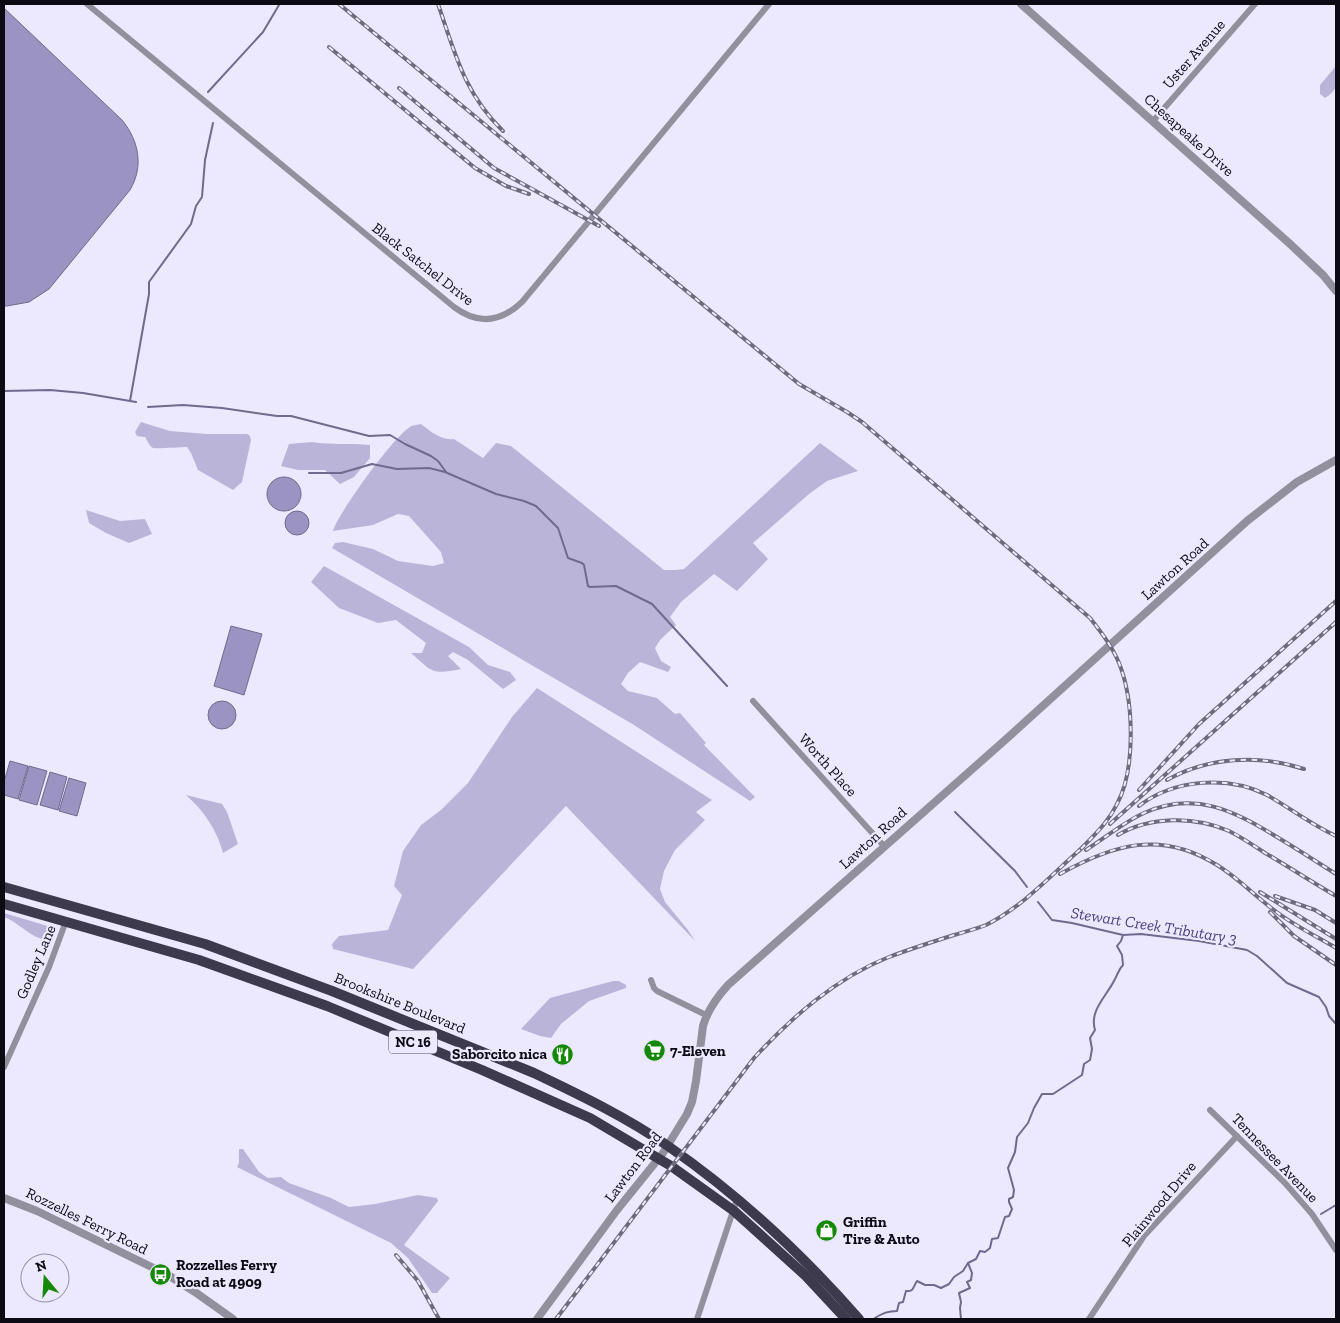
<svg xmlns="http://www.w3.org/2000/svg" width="1340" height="1323" font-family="'Zilla Slab',serif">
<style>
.green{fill:#bab5d8}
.water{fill:#9b93c1;stroke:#706a8d}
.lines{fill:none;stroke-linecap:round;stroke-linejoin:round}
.stream{stroke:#706a8d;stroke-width:2}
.minor{stroke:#92909c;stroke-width:6}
.tertiary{stroke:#92909c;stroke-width:8}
.trunk{stroke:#3e3a4e;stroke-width:10}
.rail-casing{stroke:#6e6c7b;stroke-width:4}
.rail{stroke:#ece9ff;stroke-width:2;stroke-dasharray:5.5;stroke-linecap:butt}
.labels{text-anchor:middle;stroke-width:4.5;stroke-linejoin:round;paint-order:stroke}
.shield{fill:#ece9ff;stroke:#4f4d5a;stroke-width:1}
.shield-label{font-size:14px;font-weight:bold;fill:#0c0a13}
.street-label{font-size:15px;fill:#0c0a13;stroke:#ece9ff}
.poi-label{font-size:15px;font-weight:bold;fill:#0c0a13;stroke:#ece9ff;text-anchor:start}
.water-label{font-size:16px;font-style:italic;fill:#4e407c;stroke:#ece9ff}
</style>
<rect width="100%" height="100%" fill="#ece9ff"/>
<g class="green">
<path d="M 1336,66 C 1336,82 1340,89 1325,98 L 1320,94 L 1320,85 Z"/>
<path d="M 141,422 L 170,431 L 207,434 L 247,434 L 250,436 L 251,440 L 242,482 L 233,490 L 198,470 L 191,453 L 187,447 C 181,447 156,449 153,448 C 149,446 148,441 145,437 L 137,436 L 135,432 Z"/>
<path d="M 421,424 C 430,431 442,441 454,439 L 483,458 L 496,443 L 511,446 L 664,570 L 675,570 L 684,569 L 820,443 L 858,471 L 827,481 L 809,494 L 753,543 L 768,559 L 737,591 L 714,574 L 681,602 L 670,617 L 676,625 L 660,640 L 655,648 L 661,661 L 671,667 L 668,672 L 640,662 L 628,673 L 621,684 L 628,691 L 657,698 L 675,714 L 680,713 L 706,743 L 704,745 L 755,797 L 750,801 L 634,725 L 332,548 L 335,543 L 343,542 L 373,549 L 398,561 L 433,566 L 444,563 L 441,552 L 409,516 L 398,514 L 373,525 L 333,531 C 338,513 394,436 410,427 C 412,425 418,425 421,424 Z"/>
<path d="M 312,442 C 331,445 350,443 370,445 L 370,458 L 354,477 L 340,484 L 325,470 L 298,470 L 281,466 L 289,444 Z"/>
<polygon points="86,510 120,521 145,519 152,534 129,543 106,533 89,523"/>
<path d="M 324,566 L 469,647 L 488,665 L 510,672 L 516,680 L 503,689 L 468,660 L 453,652 L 448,656 L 461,669 C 431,675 433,672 411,653 L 422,653 L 426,643 L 396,620 L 378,623 L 339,608 L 311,582 Z"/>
<polygon points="537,688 712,800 696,812 705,820 675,850 664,871 660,889 665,902 688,930 695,941 566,806 413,969 333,949 332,944 339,936 388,930 402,895 394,886 403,851 421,825 441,810 468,783 512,717"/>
<path d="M 186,795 L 222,804 L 227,812 L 238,844 L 223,853 C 217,830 204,811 186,795 Z"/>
<path d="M 4,913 L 51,927 L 55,935 C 52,937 50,939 47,939 C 34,941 17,921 4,917 Z"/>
<polygon points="613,981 619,981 626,985 626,988 589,1001 561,1024 551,1038 540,1036 521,1029 550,998"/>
<polygon points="239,1149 243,1149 259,1172 268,1178 281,1177 289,1183 331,1198 349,1207 375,1204 418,1195 437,1198 438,1201 404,1245 450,1278 437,1293 432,1293 408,1258 391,1243 237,1167 239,1163"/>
</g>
<g class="water">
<path d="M 4,8 L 122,120 C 139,141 144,166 130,190 L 49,289 L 29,302 L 7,306 L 4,306 Z"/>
<circle cx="284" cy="494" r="17"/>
<circle cx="297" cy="523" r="12"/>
<polygon points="231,626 262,634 244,695 214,686"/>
<circle cx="222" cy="715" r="14"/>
<polygon points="10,761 28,766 18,799 4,795 4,782"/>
<polygon points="29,766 47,771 37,805 19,800"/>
<polygon points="50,772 67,777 58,810 40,805"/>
<polygon points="69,778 86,783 77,816 59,811"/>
</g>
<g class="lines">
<g class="stream">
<polyline points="208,92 263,32 279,5"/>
<polyline points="4,391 50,390 83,393 136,402"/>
<polyline points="130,401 149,294 149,282 191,224 196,206 202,197 205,160 213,123"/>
<polyline points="148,407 183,405 222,408 277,416 291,416 369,436 390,435 405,444 431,456 438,461 446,472"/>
<polyline points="309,473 341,473 372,464 397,469 429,468 445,472 496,494 524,501 536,506 558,528 568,558 582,563 584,565 588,586 590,587 616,586 652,604 727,686"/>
<polyline points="955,812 1015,871 1027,887"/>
<polyline points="1038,902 1052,920 1072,923 1123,935 1141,934 1199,941 1247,950 1257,956 1287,983 1319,997 1326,1007 1329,1016 1336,1024"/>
<polyline points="1321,1214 1336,1205"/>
<path d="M 875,1318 C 883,1313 888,1311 897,1311 L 899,1303 L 903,1302 L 906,1291 C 914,1292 913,1287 917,1281 L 925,1285 L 934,1285 L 941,1288 L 949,1284 L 954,1277 L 963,1271 L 968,1263 L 976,1259 L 980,1251 L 985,1252 L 990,1248 L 992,1239 L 998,1238 L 1005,1217 L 1009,1216 L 1012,1209 L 1009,1202 L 1009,1199 L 1013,1197 L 1014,1190 L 1008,1168 L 1015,1152 L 1017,1137 L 1028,1123 L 1034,1108 L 1042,1094 L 1053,1094 L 1082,1075 L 1084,1064 L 1090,1060 L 1092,1049 L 1090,1038 L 1095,1030 C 1089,1010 1107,996 1115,979 C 1118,974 1118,970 1123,965 L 1122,955 L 1117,946 L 1121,941 L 1123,935"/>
<polyline points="961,1319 960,1308 961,1302 959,1293 970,1288 967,1282 971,1280 972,1273 968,1263"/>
</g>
<g class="minor">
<path d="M 87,4 L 454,307 C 478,325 501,322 522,302 L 769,4"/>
<polyline points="1153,121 1255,4"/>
<polyline points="753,701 884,846"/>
<polyline points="651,980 654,988 657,991 706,1015"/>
<polyline points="4,1067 49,967 66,921"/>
<polyline points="1210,1110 1285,1183 1312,1214 1336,1250"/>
<polyline points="697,1319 737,1199"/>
<polyline points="1089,1319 1144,1236 1237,1136"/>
</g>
<g class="tertiary">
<polyline points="1021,4 1289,243 1323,275 1336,291"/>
<polyline points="4,1198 37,1211 168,1275 195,1292 233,1319"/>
<path d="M 537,1319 L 617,1210 L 663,1153 L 687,1114 L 692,1102 L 696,1081 L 703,1026 C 708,1009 717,997 728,985 L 1004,741 L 1247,521 L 1297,482 L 1336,460"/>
</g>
<g class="trunk">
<path d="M 4,887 L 205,944 L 332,991 L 534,1073 C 580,1095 626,1117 668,1146 C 739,1195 802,1254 859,1319"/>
<polyline points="4,904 199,960 327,1006 482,1070 590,1118 671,1166 734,1211 806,1276 846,1319"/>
</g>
<defs>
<g id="rail">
<path d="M 339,4 L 799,384 L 847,412 L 862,422 L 1090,618 C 1101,632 1112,646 1119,663 C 1134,700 1136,769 1117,804 C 1108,823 1093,836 1079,851"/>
<path d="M 438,4 C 455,53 464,93 503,131"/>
<polyline points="329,47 475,168 506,186 529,194"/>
<polyline points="399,88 494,168 599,226"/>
<path d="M 1167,780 C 1208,757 1259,754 1304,769"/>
<polyline points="1139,790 1199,724 1336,601"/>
<path d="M 1139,806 C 1174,779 1228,775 1267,795 C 1290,808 1312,825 1336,836"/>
<polyline points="1110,824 1336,622"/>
<path d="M 1118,835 C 1150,816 1195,816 1229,831 C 1241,837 1253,845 1265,853 C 1289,867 1312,882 1336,896"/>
<path d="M 1086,850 C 1105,838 1124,822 1144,813 C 1195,790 1234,811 1277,837 C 1297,849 1317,862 1336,874"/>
<path d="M 1060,874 C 1114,844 1161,830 1217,865 C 1238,878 1255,896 1274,910 C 1293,925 1316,936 1336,948"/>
<polyline points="1260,892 1336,939"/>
<polyline points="1275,896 1315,910 1336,923"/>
<polyline points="1270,912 1294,936 1336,965"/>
<polyline points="396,1255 418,1281 439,1319"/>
<path d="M 556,1319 L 754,1058 C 792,1017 836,978 889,957 C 910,949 932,942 954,935 C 964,932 976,929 986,925 C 1024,906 1052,874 1083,847"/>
</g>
</defs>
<use href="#rail" class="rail-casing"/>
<use href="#rail" class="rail"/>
</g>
<defs>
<symbol id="supermarket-disc" viewBox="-11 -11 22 22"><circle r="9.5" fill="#158808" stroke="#ece9ff"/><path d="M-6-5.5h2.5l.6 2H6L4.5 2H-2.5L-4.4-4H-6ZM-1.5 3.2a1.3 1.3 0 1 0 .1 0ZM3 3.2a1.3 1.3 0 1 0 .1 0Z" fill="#fff"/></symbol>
<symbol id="restaurant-disc" viewBox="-11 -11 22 22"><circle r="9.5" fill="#158808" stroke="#ece9ff"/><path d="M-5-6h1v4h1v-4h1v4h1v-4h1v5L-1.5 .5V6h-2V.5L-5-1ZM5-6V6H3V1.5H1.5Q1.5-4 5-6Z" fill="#fff"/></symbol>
<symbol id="shop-disc" viewBox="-11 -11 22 22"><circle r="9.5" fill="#158808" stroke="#ece9ff"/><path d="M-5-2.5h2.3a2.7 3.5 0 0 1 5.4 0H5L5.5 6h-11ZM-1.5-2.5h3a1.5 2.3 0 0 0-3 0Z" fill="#fff"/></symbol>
<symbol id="bus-disc" viewBox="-11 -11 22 22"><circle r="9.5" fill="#158808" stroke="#ece9ff"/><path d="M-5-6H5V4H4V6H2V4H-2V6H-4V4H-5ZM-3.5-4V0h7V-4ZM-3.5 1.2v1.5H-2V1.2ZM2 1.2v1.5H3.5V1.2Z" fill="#fff"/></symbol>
</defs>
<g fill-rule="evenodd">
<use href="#supermarket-disc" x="642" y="1038" width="25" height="25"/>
<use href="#restaurant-disc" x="550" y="1042" width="25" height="25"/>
<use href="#shop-disc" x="814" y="1218" width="25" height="25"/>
<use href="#bus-disc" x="148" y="1262" width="25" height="25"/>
</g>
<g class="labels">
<rect class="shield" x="389" y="1030.5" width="48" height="23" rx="4"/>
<g class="shield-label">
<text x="413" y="1047">NC 16</text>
</g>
<g class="street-label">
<text transform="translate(1194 54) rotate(-49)" y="5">Uster Avenue</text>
<text transform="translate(1189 135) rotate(42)" y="5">Chesapeake Drive</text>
<text transform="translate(423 264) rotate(38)" y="5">Black Satchel Drive</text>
<text transform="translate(1175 569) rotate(-42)" y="5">Lawton Road</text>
<text transform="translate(828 765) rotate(48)" y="5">Worth Place</text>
<text transform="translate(873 838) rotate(-42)" y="5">Lawton Road</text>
<text transform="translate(36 962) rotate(-67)" y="5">Godley Lane</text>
<text transform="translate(400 1003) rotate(22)" y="5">Brookshire Boulevard</text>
<text transform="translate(1275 1158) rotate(46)" y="5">Tennessee Avenue</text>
<text transform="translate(633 1167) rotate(-53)" y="5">Lawton Road</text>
<text transform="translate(1159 1204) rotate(-50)" y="5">Plainwood Drive</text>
<text transform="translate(87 1221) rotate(26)" y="5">Rozzelles Ferry Road</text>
</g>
<g class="poi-label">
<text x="670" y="1056">7-Eleven</text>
<text x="547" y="1059" text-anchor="end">Saborcito nica</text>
<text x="843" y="1227">Griffin<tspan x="843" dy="17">Tire &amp; Auto</tspan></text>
<text x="176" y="1270">Rozzelles Ferry<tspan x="176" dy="17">Road at 4909</tspan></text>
</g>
<g class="water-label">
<text transform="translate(1154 925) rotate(9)" y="6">Stewart Creek Tributary 3</text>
</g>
</g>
<rect width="1340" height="1323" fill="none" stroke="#0c0a13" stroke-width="10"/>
<g transform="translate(45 1278) rotate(342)"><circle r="24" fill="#ece9ff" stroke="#9290a1"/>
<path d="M0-4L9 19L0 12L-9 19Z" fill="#158808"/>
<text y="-8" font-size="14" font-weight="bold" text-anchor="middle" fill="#0c0a13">N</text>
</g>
</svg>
